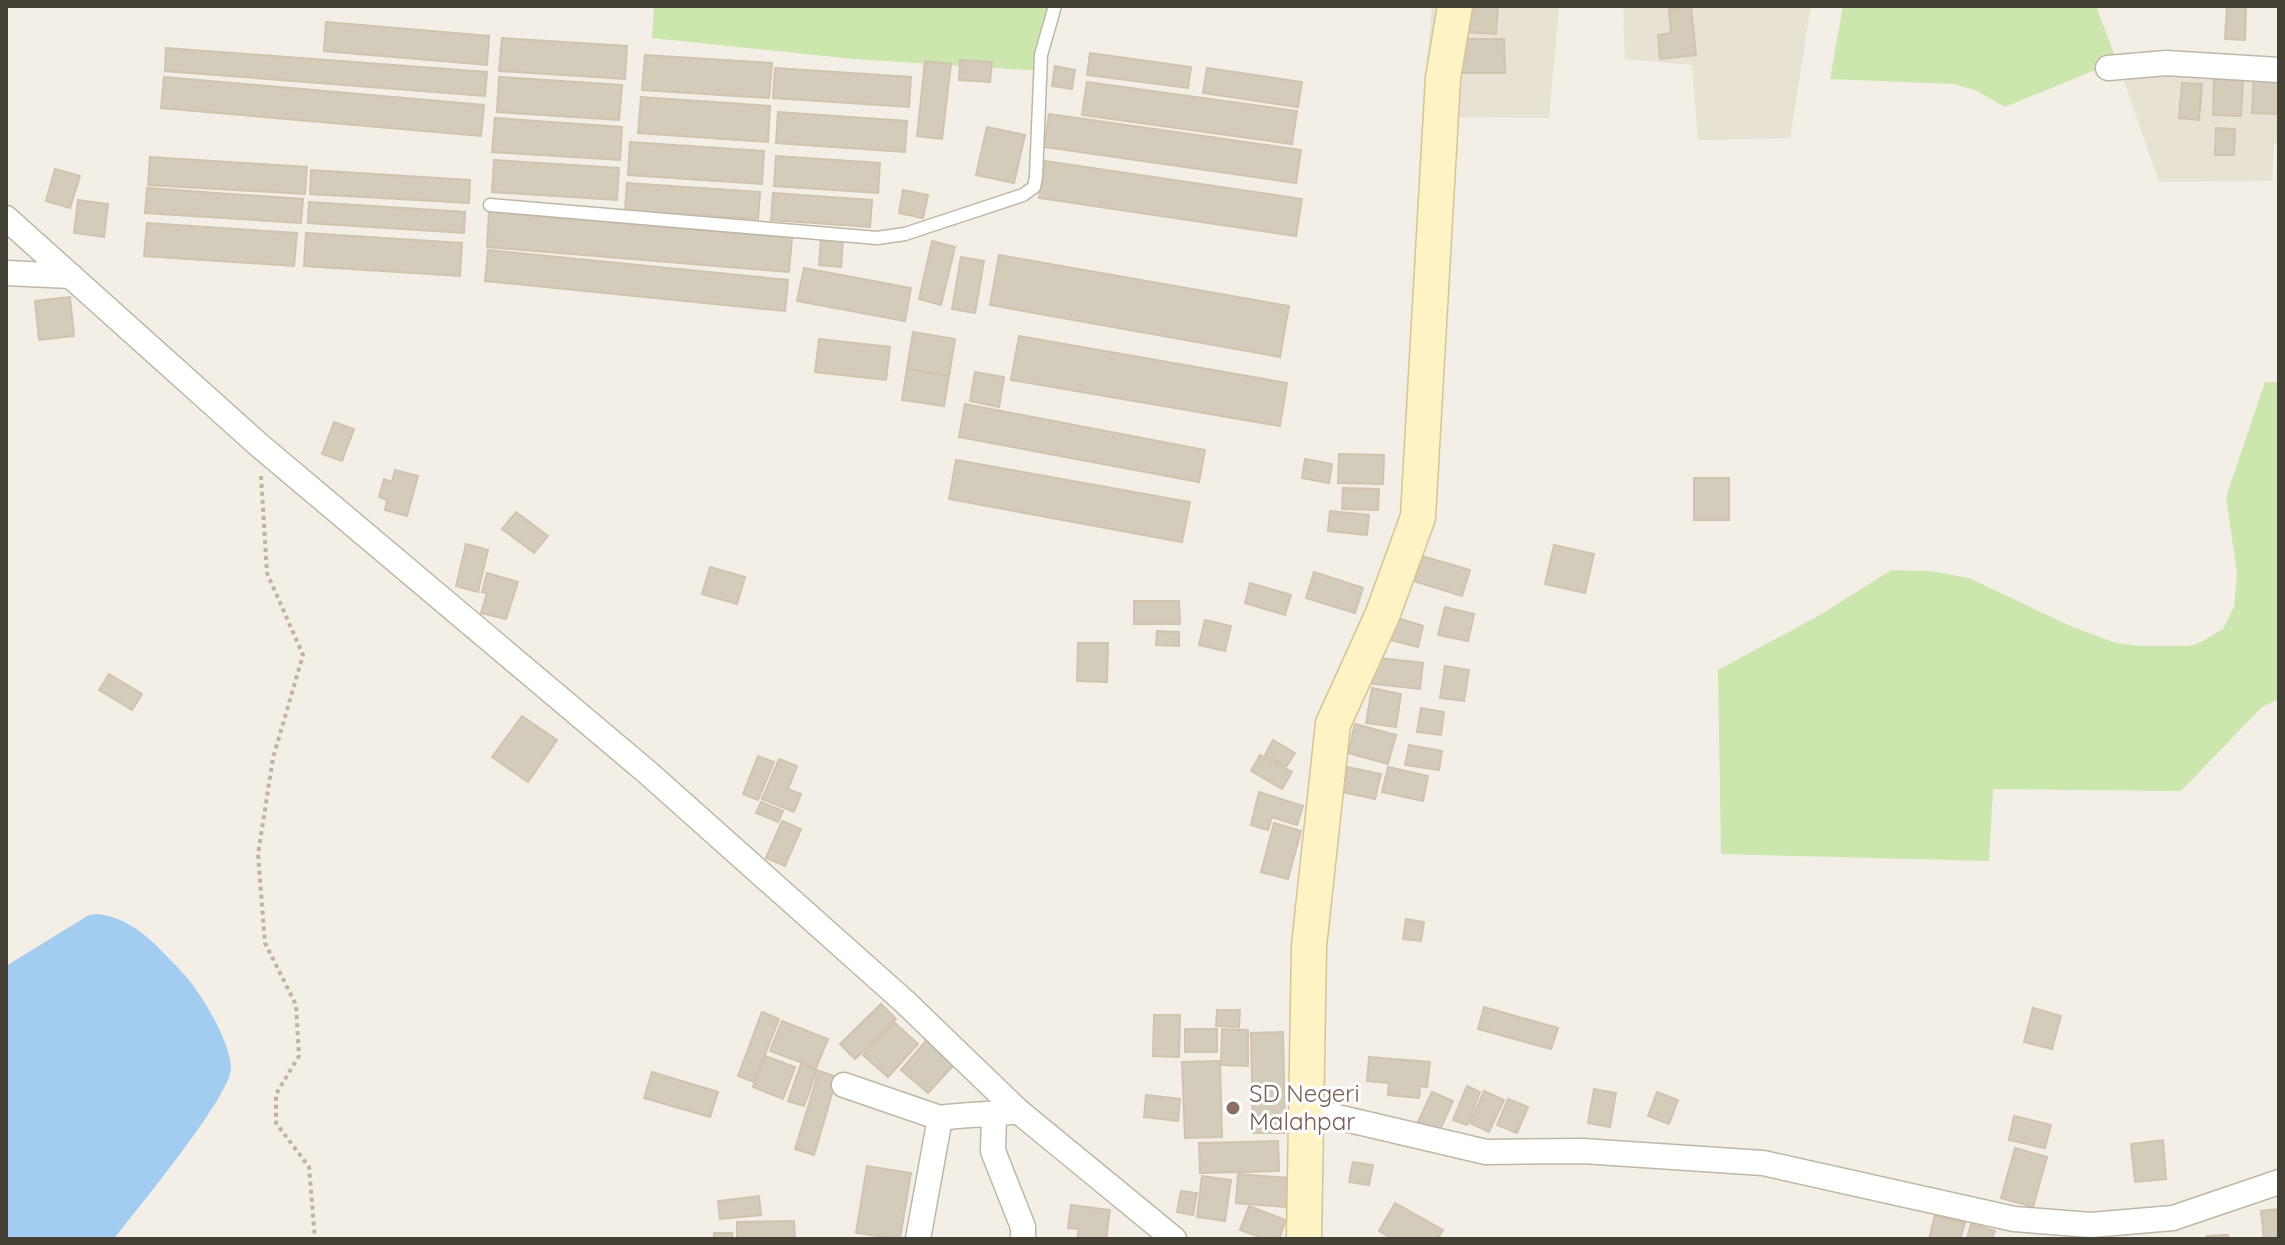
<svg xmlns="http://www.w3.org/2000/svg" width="2285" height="1245" font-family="Quicksand,sans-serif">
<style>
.residential{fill:#e7e2d4}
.green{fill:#cbe7ae}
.water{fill:#a2ccf0}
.building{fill:#d4ccbb;stroke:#cfc4ae;stroke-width:2}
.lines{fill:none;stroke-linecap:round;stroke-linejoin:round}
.lane-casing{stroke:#beb7a8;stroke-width:15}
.street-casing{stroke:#beb7a8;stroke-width:27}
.secondary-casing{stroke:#d3c596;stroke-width:37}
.path{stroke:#c0b49a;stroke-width:4;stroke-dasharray:4 4;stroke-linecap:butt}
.lane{stroke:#fff;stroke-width:12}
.street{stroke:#fff;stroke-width:24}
.secondary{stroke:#fef3c4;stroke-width:34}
.education-dot{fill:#8d6e63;stroke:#fff;stroke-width:3}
.labels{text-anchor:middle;stroke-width:6;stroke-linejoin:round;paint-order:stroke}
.education-label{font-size:24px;fill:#785e54;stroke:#fff;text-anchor:start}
</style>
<rect width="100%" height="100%" fill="#f3efe6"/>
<g class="residential">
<polygon points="1432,6 1559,6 1549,118 1422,117"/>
<polygon points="1623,6 1811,6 1790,138 1698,140 1692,65 1625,59"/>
<polygon points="2117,61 2279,70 2279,143 2274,144 2272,181 2159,182"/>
</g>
<g class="green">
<polygon points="654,6 1060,6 1042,71 854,59 652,38"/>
<polygon points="1843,6 2096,6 2117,61 2005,107 1975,90 1953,84 1830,79"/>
<polygon points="2265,382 2279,382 2279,699 2262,707 2181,791 1993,789 1989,861 1721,854 1718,670 1820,615 1891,570 1930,571 1969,578 2068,625 2113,642 2138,646 2189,646 2201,642 2223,629 2234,607 2237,574 2226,497"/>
</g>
<path class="water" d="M 97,914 C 134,918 156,945 181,971 C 199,989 231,1042 231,1068 C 231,1096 136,1210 114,1239 L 6,1239 L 6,966 L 89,915 Z"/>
<g class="building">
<polygon points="1471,6 1498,6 1496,34 1469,32"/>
<polygon points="1691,6 1696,55 1660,59 1658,35 1671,33 1669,9"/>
<polygon points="2227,6 2246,7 2245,40 2225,39"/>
<polygon points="326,22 489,36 487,65 324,51"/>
<polygon points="502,38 627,46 625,79 499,71"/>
<polygon points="1459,39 1504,39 1505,73 1459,73"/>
<polygon points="166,48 487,72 485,96 165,71"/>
<polygon points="1090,53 1191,67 1188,88 1087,75"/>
<polygon points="645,55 772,63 769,98 642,90"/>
<polygon points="960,60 992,62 990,82 959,80"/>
<polygon points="925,61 951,64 942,139 917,136"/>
<polygon points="1055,66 1075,70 1072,89 1052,86"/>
<polygon points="775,68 911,77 909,107 773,98"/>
<polygon points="1207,68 1302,82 1298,107 1203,93"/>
<polygon points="2254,72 2279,74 2279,114 2252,113"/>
<polygon points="164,77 484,105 481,136 161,108"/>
<polygon points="499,77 622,85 619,120 497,112"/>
<polygon points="2214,79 2243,80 2241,116 2213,115"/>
<polygon points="1087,82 1297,111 1292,144 1082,115"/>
<polygon points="2182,83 2202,84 2199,120 2179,118"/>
<polygon points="641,97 770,106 768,142 638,133"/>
<polygon points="778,112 907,121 905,152 776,143"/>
<polygon points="1049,114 1301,150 1296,183 1044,147"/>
<polygon points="495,118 622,127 620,160 492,152"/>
<polygon points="987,127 1025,135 1014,183 976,175"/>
<polygon points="2216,128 2235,129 2234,155 2215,155"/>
<polygon points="630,142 764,151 762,184 628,175"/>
<polygon points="776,156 880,163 878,193 774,186"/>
<polygon points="150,157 307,167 305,194 148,185"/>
<polygon points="494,160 619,168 617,200 492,192"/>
<polygon points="1045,161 1302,199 1296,236 1039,198"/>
<polygon points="55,169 80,176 70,208 46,201"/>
<polygon points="311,170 470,180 469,203 310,194"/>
<polygon points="627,183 760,192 758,219 625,211"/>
<polygon points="147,188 303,199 301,223 145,213"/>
<polygon points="903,190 928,195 923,218 899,213"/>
<polygon points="773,193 872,200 870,227 771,220"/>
<polygon points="78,200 108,204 104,237 74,233"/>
<polygon points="309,202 465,212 464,233 308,223"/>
<polygon points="489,212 792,238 789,272 487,247"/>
<polygon points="147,223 297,233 294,266 144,256"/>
<polygon points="306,233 462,243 460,276 304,266"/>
<polygon points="821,238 843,240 841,267 819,265"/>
<polygon points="932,241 955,247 941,305 919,299"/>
<polygon points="488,250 788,280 785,311 485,281"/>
<polygon points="999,255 1289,306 1280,357 990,305"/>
<polygon points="961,257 984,261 975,313 952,309"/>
<polygon points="804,268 911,288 905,321 797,301"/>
<polygon points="70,297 74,336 39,340 35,301"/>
<polygon points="913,332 955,339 949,376 907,369"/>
<polygon points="1019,336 1287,383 1280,426 1011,380"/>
<polygon points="819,339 890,347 886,380 815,372"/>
<polygon points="907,369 949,376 944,406 902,400"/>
<polygon points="975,372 1004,377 999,407 970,401"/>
<polygon points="965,404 1205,450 1199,482 959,437"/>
<polygon points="334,422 354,429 342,461 322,454"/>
<polygon points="1339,454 1384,455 1383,484 1338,483"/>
<polygon points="1305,459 1332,464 1329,483 1302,478"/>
<polygon points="956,460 1190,502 1182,542 949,499"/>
<polygon points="395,470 418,476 407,516 385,510 387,500 379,497 384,479 392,482"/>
<rect x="1694" y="478" width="35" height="42"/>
<polygon points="1343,488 1379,489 1378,510 1342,509"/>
<polygon points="1330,511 1369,515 1367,535 1328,531"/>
<polygon points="516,512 548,536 534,553 502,529"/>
<polygon points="466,544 488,550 478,592 456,586"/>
<polygon points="1554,545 1594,554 1585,593 1545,584"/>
<polygon points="1422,556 1470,570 1462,596 1414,581"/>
<polygon points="710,567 745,577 737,604 702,594"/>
<polygon points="1314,572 1363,588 1355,613 1306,598"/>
<polygon points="487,573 518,582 506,619 481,613 487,593 482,592"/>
<polygon points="1250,583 1291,595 1285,615 1245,603"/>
<polygon points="1134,601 1179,601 1180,624 1134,624"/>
<polygon points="1445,607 1474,614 1468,641 1438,635"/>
<polygon points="1397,618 1423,626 1418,647 1391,640"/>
<polygon points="1205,620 1231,626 1225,651 1199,645"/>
<polygon points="1157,631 1179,632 1179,646 1156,645"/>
<polygon points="1078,643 1108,643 1107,682 1077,681"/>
<polygon points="1371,657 1423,663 1420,689 1367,683"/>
<polygon points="1445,666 1469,670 1464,701 1440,698"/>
<polygon points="109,674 142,694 132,710 99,690"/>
<polygon points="1372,688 1401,694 1396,727 1366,723"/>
<polygon points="1421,708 1444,712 1441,735 1417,732"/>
<polygon points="522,716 557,740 528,782 492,757"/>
<polygon points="1355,724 1396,735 1388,764 1348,753"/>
<polygon points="1273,740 1295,753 1286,767 1265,755"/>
<polygon points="1409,745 1442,751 1439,770 1405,765"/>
<polygon points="1260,755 1292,772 1282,789 1251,771"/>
<polygon points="758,756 774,762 758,800 743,794"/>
<polygon points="779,759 797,766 788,789 801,794 794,812 762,799"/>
<polygon points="1347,767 1381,774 1375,799 1342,792"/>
<polygon points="1388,767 1428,776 1423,801 1382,792"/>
<polygon points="1259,792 1303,806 1297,825 1272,817 1268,830 1251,825"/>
<polygon points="761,802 783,811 778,822 756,813"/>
<polygon points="782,821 801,829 785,866 766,858"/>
<polygon points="1274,823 1301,831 1288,879 1261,872"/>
<polygon points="1406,919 1424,922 1421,941 1403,939"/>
<polygon points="881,1004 896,1019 855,1059 840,1044"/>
<polygon points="1484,1007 1558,1028 1551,1049 1478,1029"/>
<polygon points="2033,1008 2061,1016 2052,1049 2024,1042"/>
<polygon points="1217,1010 1240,1010 1239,1027 1216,1026"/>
<polygon points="762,1012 779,1019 754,1082 738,1076"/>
<polygon points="1154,1015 1180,1015 1179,1057 1153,1056"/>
<polygon points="782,1021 828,1039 816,1068 770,1051"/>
<polygon points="894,1022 918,1044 888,1077 863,1055"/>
<rect x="1185" y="1029" width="32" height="23"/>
<polygon points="1222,1029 1248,1030 1248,1066 1221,1065"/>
<polygon points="1283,1032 1285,1133 1253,1133 1251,1033"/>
<polygon points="931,1035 959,1059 928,1093 901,1070"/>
<polygon points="765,1056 795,1067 783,1099 753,1087"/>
<polygon points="1369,1057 1430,1062 1427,1087 1420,1086 1419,1098 1388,1095 1389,1083 1367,1081"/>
<polygon points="1220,1061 1222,1137 1185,1138 1182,1062"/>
<polygon points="801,1064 817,1070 804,1106 788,1101"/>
<polygon points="819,1071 837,1077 814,1155 795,1149"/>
<polygon points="652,1072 718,1092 710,1117 644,1098"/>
<polygon points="1467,1086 1480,1092 1467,1125 1453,1120"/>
<polygon points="1594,1089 1616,1093 1610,1127 1588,1123"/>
<polygon points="1484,1091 1504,1100 1489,1132 1470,1123"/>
<polygon points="1432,1092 1453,1101 1439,1132 1418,1122"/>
<polygon points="1657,1092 1678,1100 1669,1124 1648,1116"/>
<polygon points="1146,1095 1180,1099 1178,1121 1144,1117"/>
<polygon points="1508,1099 1528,1107 1517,1133 1497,1125"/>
<polygon points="2014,1116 2051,1125 2045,1148 2009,1140"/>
<polygon points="2163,1140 2166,1179 2135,1182 2131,1144"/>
<polygon points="1278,1141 1279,1171 1200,1173 1199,1143"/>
<polygon points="2015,1148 2047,1157 2033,1207 2001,1198"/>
<polygon points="1353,1162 1373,1165 1369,1185 1349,1182"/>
<polygon points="867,1166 911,1173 900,1239 856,1233"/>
<polygon points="1238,1174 1289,1178 1286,1207 1236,1203"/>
<polygon points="1202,1176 1231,1180 1225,1221 1197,1217"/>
<polygon points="1181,1191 1197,1193 1193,1215 1177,1212"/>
<polygon points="759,1196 761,1215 720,1219 718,1201"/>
<polygon points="1395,1203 1443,1230 1437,1239 1392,1239 1379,1231"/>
<polygon points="1071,1205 1110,1210 1106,1239 1077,1239 1079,1229 1068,1228"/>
<polygon points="1249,1206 1286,1220 1279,1239 1265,1239 1240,1230"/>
<polygon points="2279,1209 2279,1239 2264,1239 2261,1211"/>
<polygon points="1935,1215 1965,1223 1960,1239 1929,1239"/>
<polygon points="794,1221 795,1239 737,1239 737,1222"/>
<polygon points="1971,1224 1995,1231 1992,1239 1967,1239"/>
<rect x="714" y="1233" width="18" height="6"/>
<polygon points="2228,1235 2229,1239 2208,1239 2207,1236"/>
</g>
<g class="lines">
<defs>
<polyline id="lane" points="490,205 877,238 905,234 1023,195 1034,187 1036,177 1041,55 1055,6"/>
<g id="street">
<polyline points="2108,68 2166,63 2279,70"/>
<polyline points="6,218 259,445 647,772 905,1002 1018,1111 1174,1239"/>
<polyline points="6,273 71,276"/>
<polyline points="844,1085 940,1118"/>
<polyline points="1307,1110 1486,1152 1583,1151 1763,1163 2014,1219 2091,1225 2173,1218 2279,1182"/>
<polyline points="994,1115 993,1151 1023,1227 1023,1239"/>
<path d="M 918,1239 L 940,1118 C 966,1114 992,1115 1018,1111"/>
</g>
<polyline id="secondary" points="1304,1239 1309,946 1333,724 1382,616 1418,517 1443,78 1455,6"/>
</defs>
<use href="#lane" class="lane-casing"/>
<use href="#street" class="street-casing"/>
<use href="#secondary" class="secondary-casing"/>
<polyline class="path" points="261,476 267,573 303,655 273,758 258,854 265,943 296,1005 299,1056 276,1094 276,1123 309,1167 315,1239"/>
<use href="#lane" class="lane"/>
<use href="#street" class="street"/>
<use href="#secondary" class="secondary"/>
</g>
<circle class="education-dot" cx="1233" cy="1108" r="8"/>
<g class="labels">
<g class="education-label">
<text x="1249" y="1102">SD Negeri<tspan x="1249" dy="28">Malahpar</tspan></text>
</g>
</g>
<rect width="2285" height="1245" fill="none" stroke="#454035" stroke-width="16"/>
</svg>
